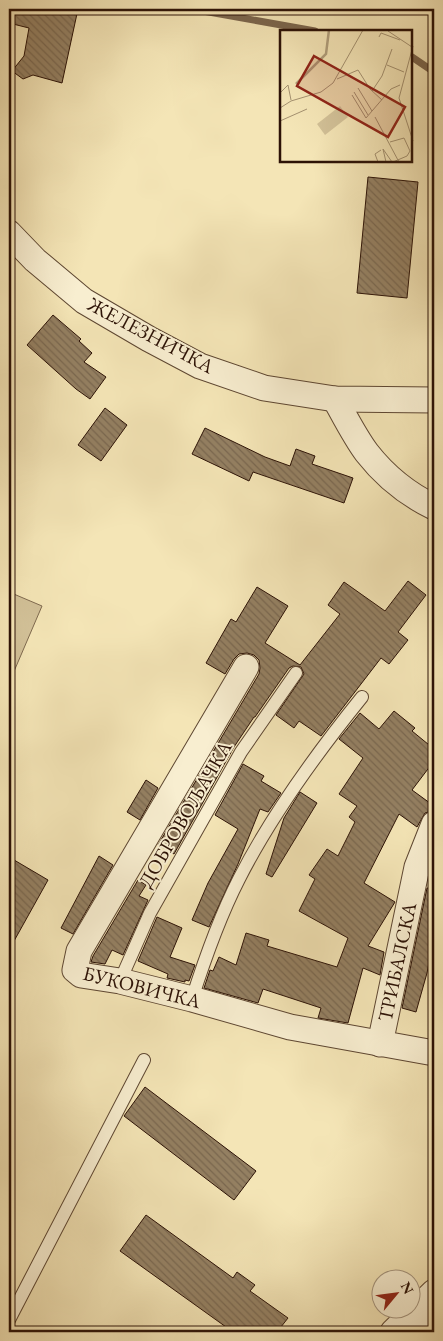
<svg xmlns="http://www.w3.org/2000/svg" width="443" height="1341" font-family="'EB Garamond',serif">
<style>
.park{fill:#d2c198;stroke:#7f6a4f}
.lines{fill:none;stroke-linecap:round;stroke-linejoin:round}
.stream{stroke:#7b654c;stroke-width:7}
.building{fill:url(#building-back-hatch);stroke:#2c1206}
.lane-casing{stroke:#5e4732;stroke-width:14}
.street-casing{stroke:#5e4732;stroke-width:27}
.lane{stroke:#f8eed0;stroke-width:12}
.street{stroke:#f8eed0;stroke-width:25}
.labels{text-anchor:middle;stroke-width:4;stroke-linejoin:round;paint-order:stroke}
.street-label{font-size:20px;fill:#2c1206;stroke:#f8eed0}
.inset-river{fill:none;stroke:#b09d7a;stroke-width:2.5}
.inset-road{fill:none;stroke:#a49170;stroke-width:1}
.view{fill:#8f2418;fill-opacity:0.15;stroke:#8f2418;stroke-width:2.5}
.inset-edge{fill:none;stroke:#2c1206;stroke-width:2.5}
</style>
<defs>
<pattern id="building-back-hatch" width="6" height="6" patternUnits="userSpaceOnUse" patternTransform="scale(1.25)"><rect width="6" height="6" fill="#948062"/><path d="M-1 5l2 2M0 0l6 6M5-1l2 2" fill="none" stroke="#79674f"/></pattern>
</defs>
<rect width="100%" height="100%" fill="#f4e5b6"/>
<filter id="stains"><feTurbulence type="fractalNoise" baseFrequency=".004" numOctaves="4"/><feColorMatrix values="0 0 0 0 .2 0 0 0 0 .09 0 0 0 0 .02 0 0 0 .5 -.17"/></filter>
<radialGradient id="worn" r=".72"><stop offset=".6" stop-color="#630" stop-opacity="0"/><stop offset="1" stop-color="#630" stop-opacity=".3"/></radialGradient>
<polygon class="park" points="9,592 42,606 9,683"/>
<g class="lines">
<g class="stream">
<polyline points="192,9 315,31"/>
<polyline points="412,57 434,72"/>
</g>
</g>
<g class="building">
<polygon points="9,9 78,9 62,83 33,75 23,79 12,71 24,56 29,28 9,23"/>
<polygon points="368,177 418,182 407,298 357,293"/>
<polygon points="53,315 81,339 79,341 92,353 84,362 106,377 90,399 76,389 27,345"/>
<polygon points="105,408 127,425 101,461 78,445"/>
<polygon points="205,428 265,457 290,466 296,449 315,456 312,464 353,478 344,503 253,472 249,481 192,454"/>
<polygon points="408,581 426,595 398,632 408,640 389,664 381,658 321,736 299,721 294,728 276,715 304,674 301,667 293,666 289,668 255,717 254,717 234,747 174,854 158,845 259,674 260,668 259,660 254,655 247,653 239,654 234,659 225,674 206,663 231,619 236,622 257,587 288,606 265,643 300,665 340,614 328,605 344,582 385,611"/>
<polygon points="394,711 415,728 412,731 434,749 434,761 412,790 434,806 434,810 425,813 417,827 399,814 364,883 395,902 368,946 384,952 380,975 363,968 348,1023 318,1018 321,1008 263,989 258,1003 204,988 210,970 213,971 219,957 236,965 246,933 269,940 267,946 337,967 348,938 299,911 315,879 309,875 327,849 338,856 355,822 349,817 357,806 339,794 363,758 339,739 360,713 379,729"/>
<polygon points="243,764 264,776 261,781 281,793 268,812 260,809 238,864 209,927 192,920 208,883 238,829 215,815"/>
<polygon points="146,780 158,788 140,820 127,812"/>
<polygon points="300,792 317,803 272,877 266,874 284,818"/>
<polygon points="99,856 113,865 73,934 61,928"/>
<polygon points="9,857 48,880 9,950"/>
<polygon points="138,880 146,885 139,896 148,900 123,955 112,950 105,964 91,962 93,956"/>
<polygon points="427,888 434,889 434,936 427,973 416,1012 402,1008"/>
<polygon points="157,917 182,928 170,957 195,965 189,981 185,980 185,982 167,978 168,974 138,961"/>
<polygon points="145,1087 256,1171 234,1200 124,1116"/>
<polygon points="146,1215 233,1278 237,1272 255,1285 250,1291 288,1318 277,1332 233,1332 120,1251"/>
</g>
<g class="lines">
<defs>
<g id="lane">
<polyline points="120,981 150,913 241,752 296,673"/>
<path d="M 192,999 C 205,958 219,918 239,879 C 272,814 316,754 362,697"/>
<polyline points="9,1320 144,1060"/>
</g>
<g id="street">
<polyline points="9,233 35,260 84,301 149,339 200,366 264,388 335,399 434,400"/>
<path d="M 335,399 C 345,417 355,437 367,453 C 385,476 409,495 434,507"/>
<polyline points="246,667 79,951 75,970 81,975 120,981 192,999 290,1027 434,1053"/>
<polyline points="380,1044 417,867 434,824"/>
<polyline points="413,1311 433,1332"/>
<polyline points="393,1332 434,1292"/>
</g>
</defs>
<use href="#lane" class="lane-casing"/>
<use href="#street" class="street-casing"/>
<use href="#lane" class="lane"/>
<use href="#street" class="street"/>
</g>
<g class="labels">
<g class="street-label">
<text transform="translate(151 335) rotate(28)" y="7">ЖЕЛЕЗНИЧКА</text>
<text transform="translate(185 814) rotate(-60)" y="7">ДОБРОВОЉАЧКА</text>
<text transform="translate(397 962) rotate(-78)" y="7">ТРИБАЛСКА</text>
<text transform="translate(142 987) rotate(14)" y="7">БУКОВИЧКА</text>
</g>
</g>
<g transform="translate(280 30)">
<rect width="132" height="132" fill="#f4e5b6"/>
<path d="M 60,76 L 68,87 L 45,105 L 37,94 Z" fill="#d2c198"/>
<path class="inset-river" d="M 16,54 L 46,24 L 49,0"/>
<path class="inset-road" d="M 108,1 L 132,17M 99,7 L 101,3 L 120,10M 133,16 L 119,68 L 133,111M 107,35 L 124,42M 57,49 L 78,40 L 90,59 L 102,70M 78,58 L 92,81M 92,61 L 102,46 L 112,19M 74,62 L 88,85M 0,63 L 8,55 L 11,70M 72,65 L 86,88 L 111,59 L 120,55M 0,78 L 11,71 L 41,62 L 53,53 L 83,0M 95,87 L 119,132M 0,91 L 27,79M 110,112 L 124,108 L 130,121 L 127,126 L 113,132M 98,132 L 95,124 L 101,120M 106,132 L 103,119 L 112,132"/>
<path class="view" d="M 34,26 L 125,77 L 108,107 L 17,56 Z"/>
<rect width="132" height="132" class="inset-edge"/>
</g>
<rect width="443" height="1341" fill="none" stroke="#f4e5b6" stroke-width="30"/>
<rect x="10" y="10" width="423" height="1321" fill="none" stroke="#2c1206" stroke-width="2.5"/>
<rect x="15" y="15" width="413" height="1311" fill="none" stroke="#2c1206"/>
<g transform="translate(396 1294) rotate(61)"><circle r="24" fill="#f8eed0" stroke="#a6967f"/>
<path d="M0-4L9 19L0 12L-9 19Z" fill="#8f2418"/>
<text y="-8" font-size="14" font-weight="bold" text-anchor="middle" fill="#2c1206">N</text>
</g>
<rect width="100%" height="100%" filter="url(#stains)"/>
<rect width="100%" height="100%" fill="url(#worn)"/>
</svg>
